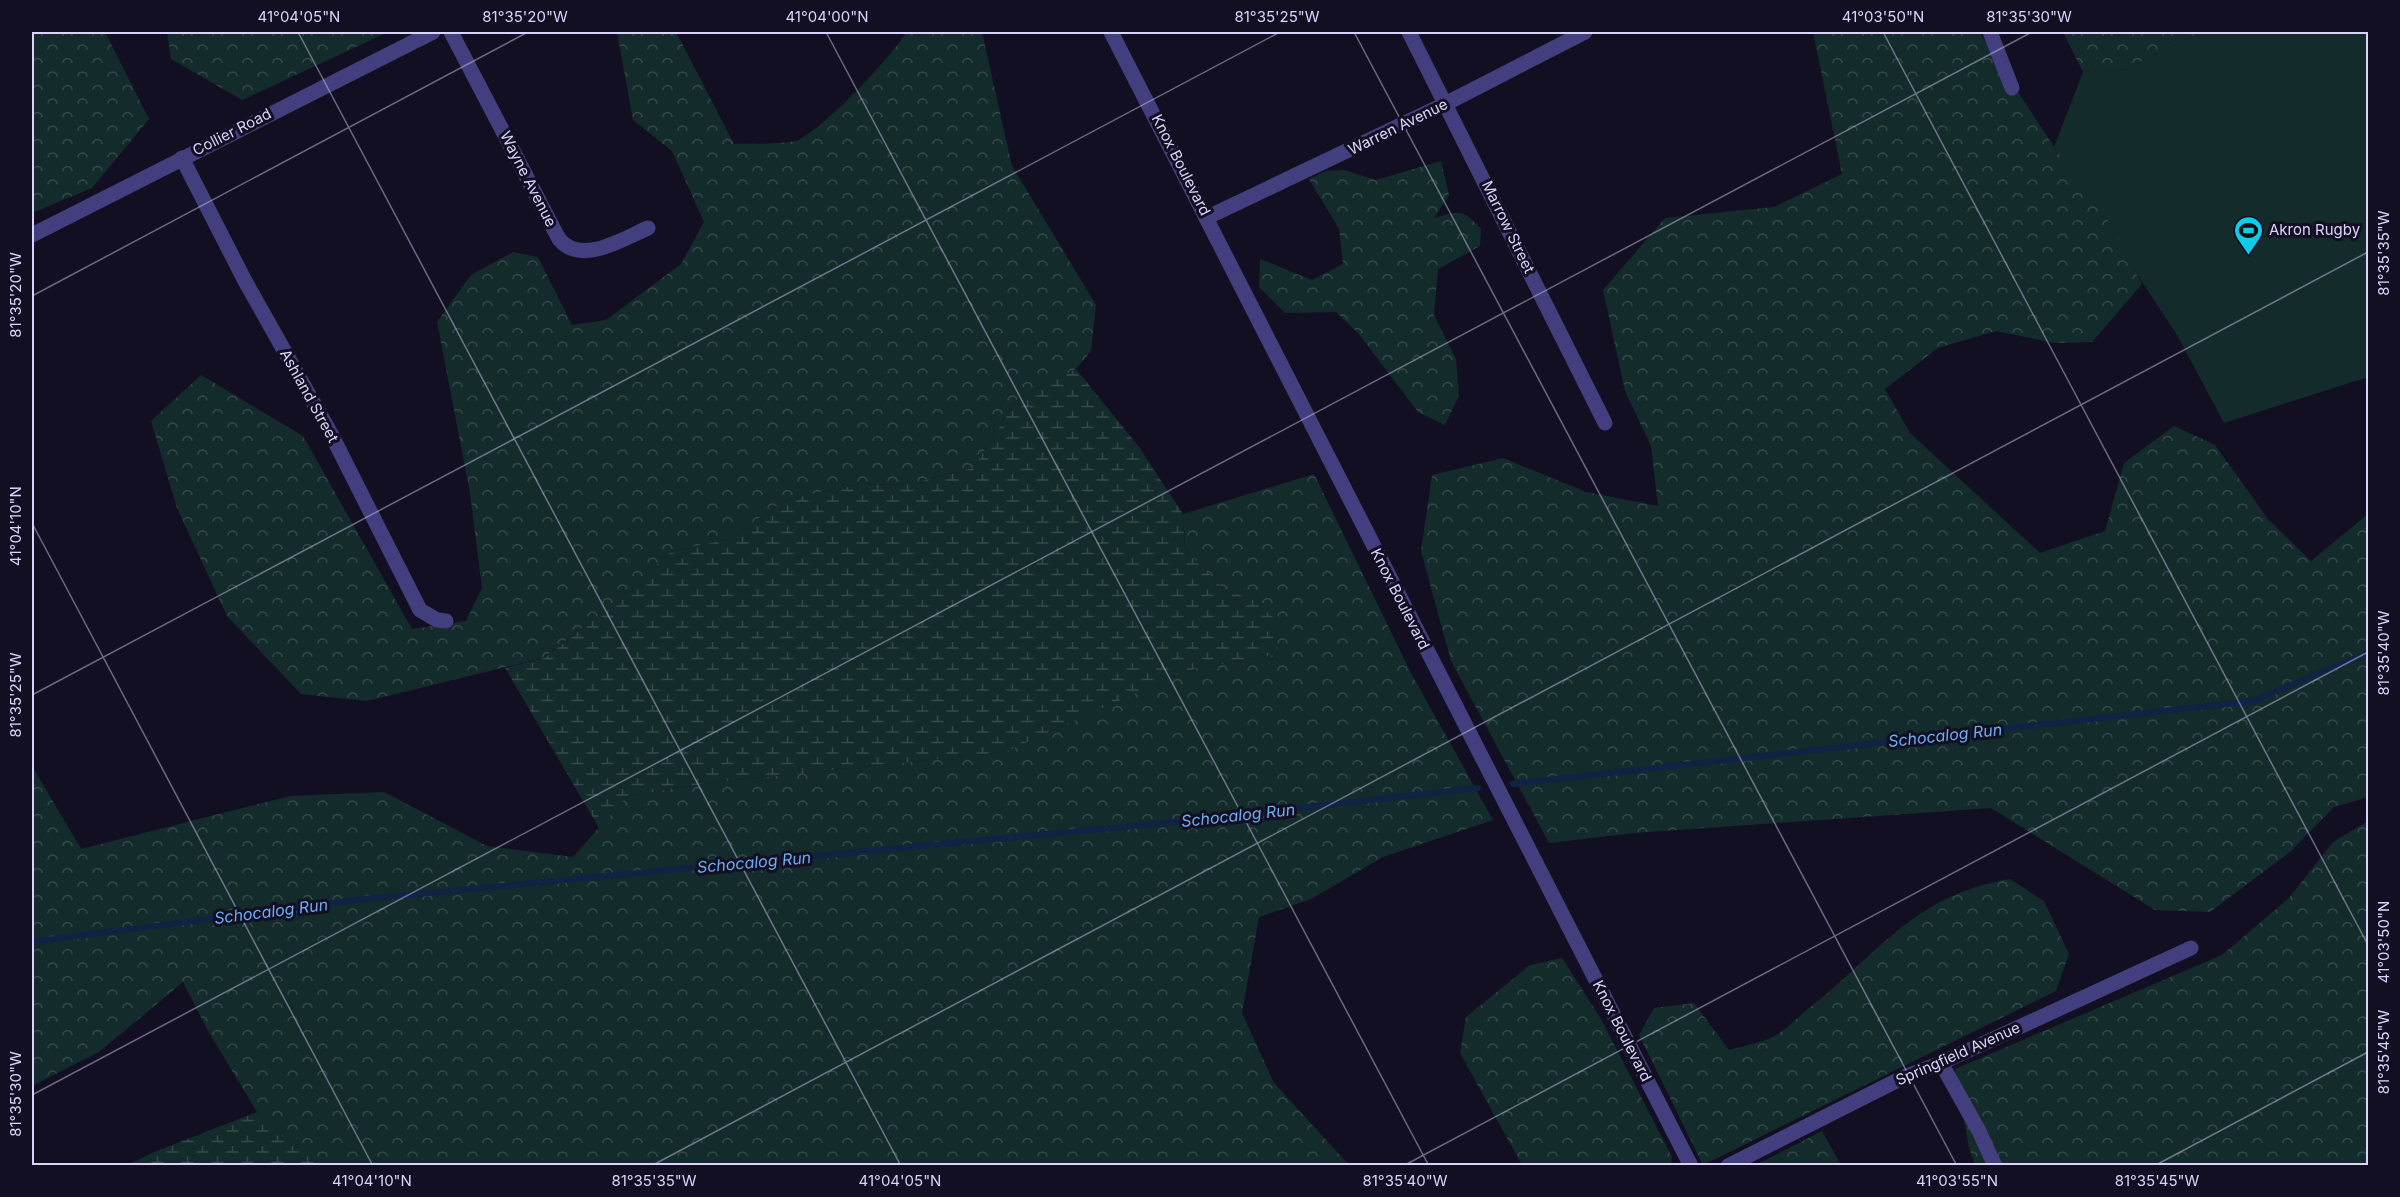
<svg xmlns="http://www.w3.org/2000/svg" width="2400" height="1197" font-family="Inter,sans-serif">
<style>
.grass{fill:#132b2b}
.forest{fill:url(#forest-crowns)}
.wetland{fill:url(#wetland-marsh)}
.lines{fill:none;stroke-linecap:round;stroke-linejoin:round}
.stream{stroke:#112344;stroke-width:6}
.minor{stroke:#433e7d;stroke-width:15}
.tertiary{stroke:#433e7d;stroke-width:15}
.ticks{fill:none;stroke:#dad4fc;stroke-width:1.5;stroke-opacity:0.45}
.labels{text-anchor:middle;stroke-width:6;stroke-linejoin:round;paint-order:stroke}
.street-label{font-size:15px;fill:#dad4fc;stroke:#130f22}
.poi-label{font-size:15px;fill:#dad4fc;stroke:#130f22;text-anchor:start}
.water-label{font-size:16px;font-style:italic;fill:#6aaef4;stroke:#130f22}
.neatline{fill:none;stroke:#dad4fc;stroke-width:2}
.ticks-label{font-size:15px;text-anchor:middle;fill:#dad4fc}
</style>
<defs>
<pattern id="forest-crowns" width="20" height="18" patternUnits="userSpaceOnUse" patternTransform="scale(1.5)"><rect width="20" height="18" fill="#132b2b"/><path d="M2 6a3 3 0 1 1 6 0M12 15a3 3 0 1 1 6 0" fill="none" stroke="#35494b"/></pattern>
<pattern id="wetland-marsh" width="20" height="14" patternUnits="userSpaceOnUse" patternTransform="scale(1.5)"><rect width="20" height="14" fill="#132b2b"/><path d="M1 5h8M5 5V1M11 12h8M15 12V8" fill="none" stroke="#35494b"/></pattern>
</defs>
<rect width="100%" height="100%" fill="#130f22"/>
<polygon class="grass" points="2201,32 2368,32 2368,377 2224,423 2177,335 2054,147 2083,72 2127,69"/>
<g class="forest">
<polygon points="32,32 105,32 149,119 92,188 32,213"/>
<polygon points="167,32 388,32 242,100 171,59"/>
<path d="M 617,32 L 676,32 L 734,144 C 754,143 776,145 795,141 C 817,136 895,54 906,32 L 982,32 L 1012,166 L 1096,305 L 1091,351 L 1076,369 L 1018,398 L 973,468 L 909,484 L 857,485 L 788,499 L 728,539 L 671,552 L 596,618 L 543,658 L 367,701 L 301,694 L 227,616 L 177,508 L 151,421 L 201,375 L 303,436 L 412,629 L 466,621 L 482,588 L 470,493 L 437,322 L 471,275 L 513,252 L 538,257 L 572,325 L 606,320 L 681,264 L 704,222 L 672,151 L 633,120 Z"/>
<polygon points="1813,32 1979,32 2054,147 2111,225 2142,284 2092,342 2054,343 1996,331 1938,348 1885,389 1910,433 2040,553 2105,531 2124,463 2174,426 2215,445 2268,519 2311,561 2368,514 2368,797 2334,807 2290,852 2210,912 2155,910 1991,808 1635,833 1549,843 1451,661 1421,551 1432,475 1503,458 1586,492 1658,506 1651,446 1625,391 1603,290 1665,218 1774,207 1842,174"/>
<polygon points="2063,32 2201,32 2127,69 2083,72"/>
<path d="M 1441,161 L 1449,195 L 1434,218 C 1460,211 1462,208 1481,229 L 1480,246 L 1438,269 L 1434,315 L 1456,359 L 1459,396 L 1445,425 L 1418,412 L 1358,333 L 1336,312 L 1285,313 L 1259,287 L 1260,259 L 1312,280 L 1343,264 L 1339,229 L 1309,179 L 1326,171 L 1344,170 L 1376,180 Z"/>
<polygon points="1314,474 1411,673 1493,820 1383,857 1311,899 1259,917 1242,1013 1274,1083 1349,1165 320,1166 257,1112 207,1029 183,982 99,1052 32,1086 32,766 81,849 290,796 384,792 487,846 573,857 627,796 715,782 1004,752 1185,671 1278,654 1253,600 1224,589 1185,549 1183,514"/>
<polygon points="2368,821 2368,1165 1975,1165 1969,1148 1955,1069 2222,955 2289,898 2333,842"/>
<path d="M 2010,879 L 2044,901 L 2069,954 L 2056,991 L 1703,1165 L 1639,1035 L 1654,1008 L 1694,1003 L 1729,1050 C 1743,1046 1760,1043 1773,1037 C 1787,1029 1800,1015 1813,1005 C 1882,950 1915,895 2010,879 Z"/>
<polygon points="1562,958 1601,1019 1672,1157 1671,1165 1522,1165 1460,1053 1466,1017 1530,965"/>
<polygon points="1822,1131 1841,1165 1756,1165"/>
</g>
<g class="wetland">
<polygon points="1076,369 1139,447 1183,514 1185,549 1224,589 1253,600 1274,618 1278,654 1185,671 1005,752 715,782 627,796 599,828 505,668 544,658 596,618 671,552 728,539 788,499 857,485 909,484 973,468 1018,398"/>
<polygon points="257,1112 320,1165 128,1165 154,1152"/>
</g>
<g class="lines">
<g class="stream">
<polyline points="1513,784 2253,701 2368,653"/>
<polyline points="32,942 365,899 1164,823 1478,788"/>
</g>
<g class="minor">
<path d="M 451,32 L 559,239 C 581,266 622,239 648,228"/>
<polyline points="1111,32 1691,1166"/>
<polyline points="1409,32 1605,423"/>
<polyline points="1990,32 2012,88"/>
<polyline points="182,158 245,281 330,432 420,610 437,620 446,621"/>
<polyline points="1208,217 1447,103 1585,32"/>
<polyline points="1941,1063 1979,1131 1995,1166"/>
<polyline points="1728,1166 1904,1077 1941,1063 2191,948"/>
</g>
<polyline class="tertiary" points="32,235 433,32"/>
</g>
<path class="ticks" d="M 298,32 L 901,1166M 826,32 L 1429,1166M 1354,32 L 1957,1166M 1883,32 L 2368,945M 32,296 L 528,32M 32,523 L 373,1166M 32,695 L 1280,32M 32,1095 L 2032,32M 651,1166 L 2368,252M 1403,1166 L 2368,652M 2154,1166 L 2368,1052"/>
<defs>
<symbol id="stadium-pin" viewBox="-11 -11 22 30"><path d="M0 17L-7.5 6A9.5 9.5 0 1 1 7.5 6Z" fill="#12cbea" stroke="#130f22"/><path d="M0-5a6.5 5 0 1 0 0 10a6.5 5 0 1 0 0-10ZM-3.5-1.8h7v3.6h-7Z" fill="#111"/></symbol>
</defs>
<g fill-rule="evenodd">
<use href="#stadium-pin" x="2232" y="214" width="33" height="45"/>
</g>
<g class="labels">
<g class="street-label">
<text transform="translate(1398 127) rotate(-26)" y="5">Warren Avenue</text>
<text transform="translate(232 132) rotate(-27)" y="5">Collier Road</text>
<text transform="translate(1181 165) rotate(63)" y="5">Knox Boulevard</text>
<text transform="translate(528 179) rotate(63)" y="5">Wayne Avenue</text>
<text transform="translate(1508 227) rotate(64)" y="5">Marrow Street</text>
<text transform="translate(309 396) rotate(61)" y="5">Ashland Street</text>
<text transform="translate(1400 599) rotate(63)" y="5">Knox Boulevard</text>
<text transform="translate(1622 1031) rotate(63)" y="5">Knox Boulevard</text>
<text transform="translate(1958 1054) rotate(-24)" y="5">Springfield Avenue</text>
</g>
<g class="poi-label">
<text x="2269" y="235">Akron Rugby</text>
</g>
<g class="water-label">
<text transform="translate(1945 735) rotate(-6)" y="6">Schocalog Run</text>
<text transform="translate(1238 815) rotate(-6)" y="6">Schocalog Run</text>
<text transform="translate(754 862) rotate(-5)" y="6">Schocalog Run</text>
<text transform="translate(271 911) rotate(-7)" y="6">Schocalog Run</text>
</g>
</g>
<rect width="2400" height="1197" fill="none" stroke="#130f22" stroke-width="66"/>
<rect x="33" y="33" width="2334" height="1131" class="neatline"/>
<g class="ticks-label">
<text x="299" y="22">41°04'05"N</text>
<text x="525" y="22">81°35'20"W</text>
<text x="827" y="22">41°04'00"N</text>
<text x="1277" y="22">81°35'25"W</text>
<text x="1883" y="22">41°03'50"N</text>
<text x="2029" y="22">81°35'30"W</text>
<text transform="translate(2384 253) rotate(-90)" y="5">81°35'35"W</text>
<text transform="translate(16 295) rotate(-90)" y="5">81°35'20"W</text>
<text transform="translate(16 526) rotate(-90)" y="5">41°04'10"N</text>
<text transform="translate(2384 653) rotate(-90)" y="5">81°35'40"W</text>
<text transform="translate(16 695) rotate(-90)" y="5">81°35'25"W</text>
<text transform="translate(2384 942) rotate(-90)" y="5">41°03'50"N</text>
<text transform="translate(2384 1052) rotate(-90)" y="5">81°35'45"W</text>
<text transform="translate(16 1094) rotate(-90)" y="5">81°35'30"W</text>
<text x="372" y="1186">41°04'10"N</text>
<text x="654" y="1186">81°35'35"W</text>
<text x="900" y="1186">41°04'05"N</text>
<text x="1405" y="1186">81°35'40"W</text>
<text x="1957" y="1186">41°03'55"N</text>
<text x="2157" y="1186">81°35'45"W</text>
</g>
</svg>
